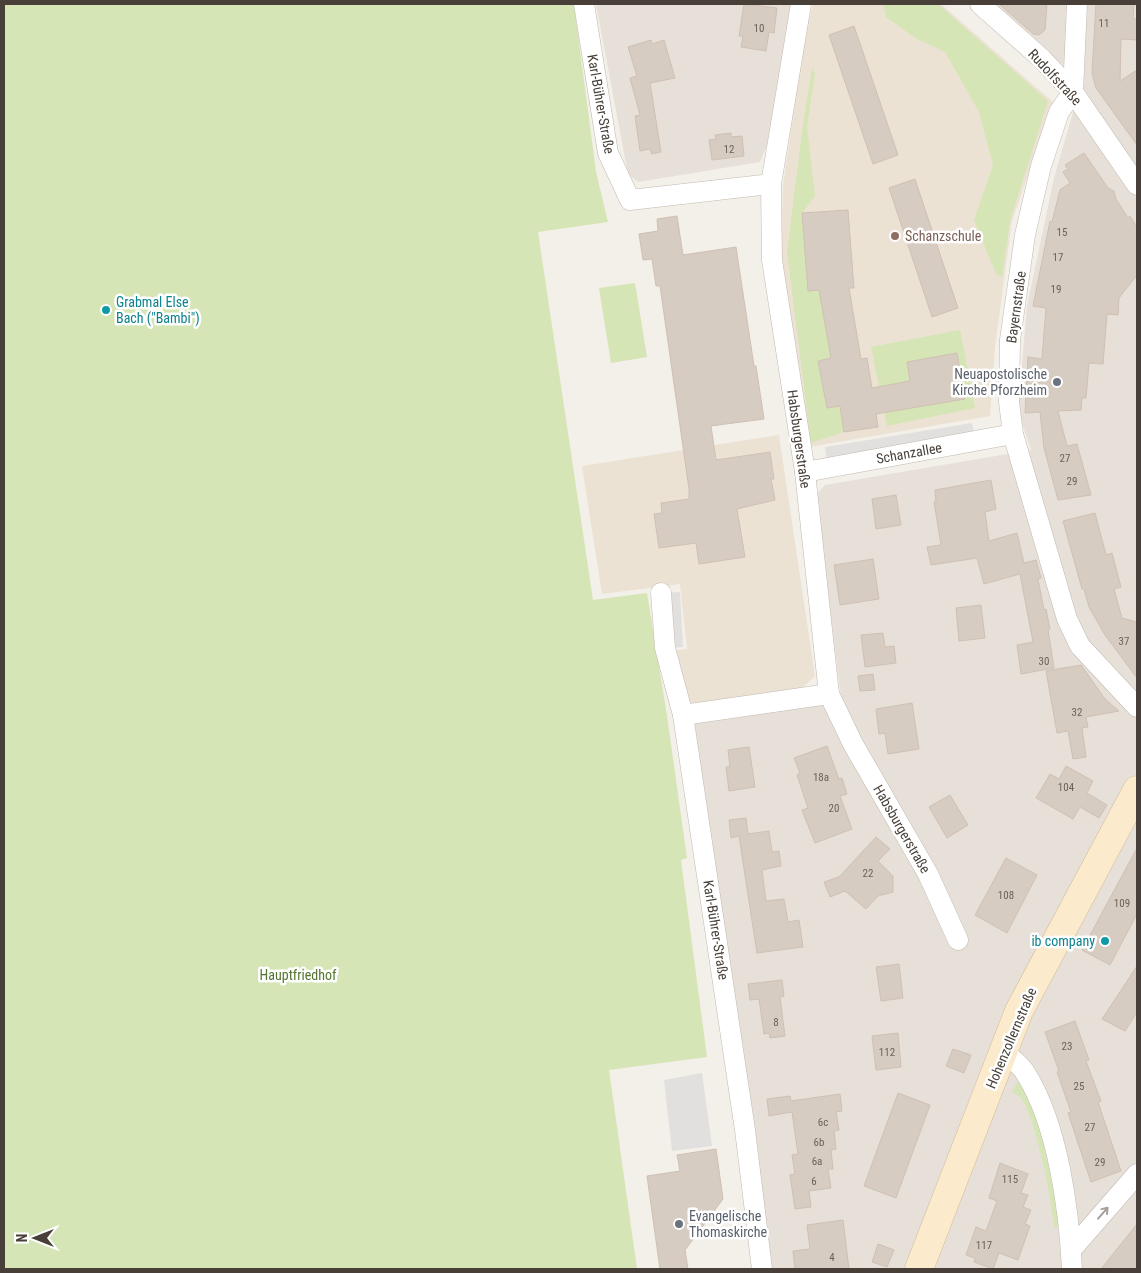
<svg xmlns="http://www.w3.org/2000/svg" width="1141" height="1273" font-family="'Roboto Condensed',sans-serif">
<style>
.residential{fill:#e7e0d8}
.education{fill:#ece2d4}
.green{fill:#d5e5b5}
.parking{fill:#e2e0de}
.building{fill:#d7ccc2;stroke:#cfc0b3}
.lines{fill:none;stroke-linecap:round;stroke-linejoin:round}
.minor-casing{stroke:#c1b9af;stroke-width:21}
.secondary-casing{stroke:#d0bc9c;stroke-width:29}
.minor{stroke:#fff;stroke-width:20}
.secondary{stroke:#fbeacc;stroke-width:28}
.oneway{stroke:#a39f9c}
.education-dot{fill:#8d6e63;stroke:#fff;stroke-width:2}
.culture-dot{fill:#0f9aa8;stroke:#fff;stroke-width:2}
.worship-dot{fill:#6b7280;stroke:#fff;stroke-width:2}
.labels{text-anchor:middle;stroke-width:5;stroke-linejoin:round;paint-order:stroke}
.number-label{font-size:11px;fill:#6b625a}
.street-label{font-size:14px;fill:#473f38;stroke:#fff}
.education-label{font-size:14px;fill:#785e54;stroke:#fff;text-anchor:start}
.culture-label{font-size:14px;fill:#0d838f;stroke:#fff;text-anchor:start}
.worship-label{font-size:14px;fill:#5b616d;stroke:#fff;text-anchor:end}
.park-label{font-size:14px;fill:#52752f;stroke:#fff}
</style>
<rect width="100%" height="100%" fill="#f3efe9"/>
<g class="residential">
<polygon points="596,4 791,4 768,143 760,162 638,182 628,174"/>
<polygon points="993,4 1137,4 1137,1269 769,1269 690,727 701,718 841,697 816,495 825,485 1031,450 1018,411 1027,306 1054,178 1082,81"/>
</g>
<g class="education">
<polygon points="813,4 941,4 1053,102 1012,221 995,347 990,416 809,447 781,251 783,186 804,40"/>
<polygon points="779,435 815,676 801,689 688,705 671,651 687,649 680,584 602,594 582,466"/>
</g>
<g class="green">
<polygon points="4,4 574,4 596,172 608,222 538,232 593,600 647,593 667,716 687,858 681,860 707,1057 609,1070 637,1269 4,1269"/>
<polygon points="883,4 938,4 1048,101 1010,221 1002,277 996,274 974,220 993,165 979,112 945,52 915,38 886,17"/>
<polygon points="812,68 815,73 807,127 815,196 802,213 808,291 823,290 822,308 831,358 818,361 827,408 840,406 844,432 811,443 787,252 802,132"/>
<polygon points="635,283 647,357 611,363 599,288"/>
<polygon points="960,330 975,408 887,426 871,347"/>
<path d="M 1017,1082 C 1039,1098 1055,1198 1060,1227 L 1054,1227 C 1053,1205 1034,1108 1019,1096 C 1018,1095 1013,1093 1012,1093 Z"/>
</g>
<g class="parking">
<polygon points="972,423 975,437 827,461 825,447"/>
<polygon points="680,592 683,647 666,648 662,593"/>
<polygon points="702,1073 712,1146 672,1151 664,1080"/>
</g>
<g class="building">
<polygon points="744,4 777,8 774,33 769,32 766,51 741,47 743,36 739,36"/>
<polygon points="999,4 1047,4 1045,30 1039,35 1033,34"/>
<polygon points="1096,4 1134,4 1133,19 1137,19 1137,40 1121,39 1120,81 1137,70 1137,145 1096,88 1092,73"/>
<polygon points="854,26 898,155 873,164 829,35"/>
<polygon points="651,40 652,44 664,40 675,78 650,83 661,152 652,154 650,149 640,151 635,116 640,115 630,78 637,76 628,47"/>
<polygon points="731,133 731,137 742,136 744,156 712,160 709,140 716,139 715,135"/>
<polygon points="1084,153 1108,188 1114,191 1116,199 1128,218 1130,216 1137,227 1137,275 1119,298 1118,315 1107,314 1103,364 1089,363 1086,398 1082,398 1081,410 1058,411 1067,446 1077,444 1091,495 1058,500 1044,448 1040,412 1025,413 1028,357 1042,359 1046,308 1033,306 1050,221 1052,222 1060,190 1070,183 1063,172 1068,169 1065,165"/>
<polygon points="915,179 958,308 932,317 889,188"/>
<polygon points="848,210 854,288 849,288 861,359 867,358 872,388 910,381 907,362 957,353 965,399 876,414 878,427 844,432 840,406 827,408 818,361 831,358 819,290 808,291 802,213"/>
<polygon points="677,216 683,255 736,247 754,366 756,366 764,419 711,426 716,460 770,452 774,479 771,479 775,500 737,509 745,557 699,564 696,543 659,548 654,514 662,513 661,503 689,499 689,489 660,286 656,286 652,259 643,260 639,234 658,231 657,219"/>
<polygon points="991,480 996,509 985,512 989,541 1017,533 1024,563 1036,560 1041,578 1038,579 1044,610 1046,609 1050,629 1048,630 1054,668 1021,674 1017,645 1033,642 1020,574 984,584 977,558 931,565 927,547 941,545 934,502 936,502 935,490"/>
<polygon points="896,495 901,525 876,529 872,499"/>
<polygon points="1095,513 1106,555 1112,553 1121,587 1114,589 1122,618 1137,622 1137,678 1105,635 1089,607 1084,589 1082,589 1063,521"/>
<polygon points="873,559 879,599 840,605 834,565"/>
<polygon points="981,605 985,638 959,641 956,608"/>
<polygon points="883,633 885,647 894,646 896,663 865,667 861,635"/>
<polygon points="1081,665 1105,699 1119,711 1086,717 1088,727 1082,728 1086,757 1073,759 1068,731 1057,733 1046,671"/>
<polygon points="873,674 875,690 860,691 858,676"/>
<polygon points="912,703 919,749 888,754 885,733 879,734 876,709"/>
<polygon points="827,746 839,779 842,778 847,794 840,796 852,829 815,843 802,810 808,808 797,775 800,773 794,758"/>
<polygon points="749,747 755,787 729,791 726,767 730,767 728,750"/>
<polygon points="1066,766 1093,781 1087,793 1107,805 1099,818 1080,807 1073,819 1036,798 1050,774 1059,779"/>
<polygon points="950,795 968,825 947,838 929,807"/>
<polygon points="746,818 748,834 769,831 772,852 779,851 781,866 762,870 766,901 784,899 788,922 799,920 803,947 757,953 739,836 731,838 729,820"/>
<polygon points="876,837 890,849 878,861 893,876 893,892 878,896 866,909 845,891 830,897 824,882 839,877"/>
<polygon points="1137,848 1137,914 1110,965 1082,950"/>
<polygon points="1006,858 1037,875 1007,933 975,915"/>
<polygon points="899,964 903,998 881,1001 876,967"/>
<polygon points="1137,966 1137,1012 1125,1031 1102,1019"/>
<polygon points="782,980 784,996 780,997 785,1036 770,1038 769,1033 764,1034 759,999 750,1000 748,984"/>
<polygon points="1075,1021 1089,1060 1086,1061 1101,1101 1098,1102 1121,1171 1091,1182 1068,1113 1071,1112 1057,1072 1059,1071 1045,1032"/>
<polygon points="898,1033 901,1067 876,1070 872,1036"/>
<polygon points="953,1049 971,1055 964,1073 946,1066"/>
<polygon points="898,1093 930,1105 896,1198 864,1186"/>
<polygon points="840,1094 842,1111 836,1112 839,1130 834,1131 836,1149 831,1150 833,1169 828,1169 831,1188 809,1191 811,1207 795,1209 790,1175 795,1174 792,1155 798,1154 792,1112 769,1116 767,1099 790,1096 791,1101"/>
<polygon points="716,1149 723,1199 685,1250 688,1269 660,1269 647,1176 680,1171 677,1155"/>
<polygon points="1000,1163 1028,1174 1021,1193 1028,1195 1023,1207 1031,1210 1025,1224 1030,1226 1018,1260 999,1253 993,1269 974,1262 975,1258 966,1255 976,1227 986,1231 997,1201 989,1198"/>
<polygon points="843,1220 849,1269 795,1269 793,1251 810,1249 807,1225"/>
<polygon points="1137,1224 1137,1269 1101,1269"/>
<polygon points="878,1244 894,1250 887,1267 872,1262"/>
</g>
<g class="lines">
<defs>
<g id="minor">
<polyline points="584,4 608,153 630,200 771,184"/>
<polyline points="801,4 771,184 772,260 805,472 829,694 853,744 928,874 958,940"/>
<polyline points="980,4 1042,59 1073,92 1137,185"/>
<polyline points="1077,4 1073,92 1059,112 1041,166 1025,235 1010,340 1009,402 1013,434 1067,619 1080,646 1137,707"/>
<polyline points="805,472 1013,434"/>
<polyline points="661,593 665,648 683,715 745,1130 762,1269"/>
<polyline points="683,715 829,694"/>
<path d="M 1004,1052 C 1012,1059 1021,1065 1026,1074 C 1058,1125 1069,1210 1072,1269"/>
<polyline points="1071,1250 1137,1174"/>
</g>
<polyline id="secondary" points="919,1269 1019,1011 1137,790"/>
</defs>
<use href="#minor" class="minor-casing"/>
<use href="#secondary" class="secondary-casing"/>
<use href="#minor" class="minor"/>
<use href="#secondary" class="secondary"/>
</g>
<defs><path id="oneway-shaft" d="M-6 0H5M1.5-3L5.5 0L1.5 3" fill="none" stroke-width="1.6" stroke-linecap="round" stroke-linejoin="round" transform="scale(1.25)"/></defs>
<use class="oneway" href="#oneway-shaft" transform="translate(1103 1213) rotate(-49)"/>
<circle class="education-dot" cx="895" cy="236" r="5"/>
<g class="culture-dot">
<circle cx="106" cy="310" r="5"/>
<circle cx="1105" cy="941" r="5"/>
</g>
<g class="worship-dot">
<circle cx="1057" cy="382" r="5"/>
<circle cx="679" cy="1224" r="5"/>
</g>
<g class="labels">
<g class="number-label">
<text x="1104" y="27">11</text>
<text x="759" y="32">10</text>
<text x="729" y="153">12</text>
<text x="1062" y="236">15</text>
<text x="1058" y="261">17</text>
<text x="1056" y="293">19</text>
<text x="1065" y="462">27</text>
<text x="1072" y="485">29</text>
<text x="1124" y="645">37</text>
<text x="1044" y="665">30</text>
<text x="1077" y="716">32</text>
<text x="821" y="781">18a</text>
<text x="1066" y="791">104</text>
<text x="834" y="812">20</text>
<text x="868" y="877">22</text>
<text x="1006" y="899">108</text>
<text x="1122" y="907">109</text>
<text x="776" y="1026">8</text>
<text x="1067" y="1050">23</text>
<text x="887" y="1056">112</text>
<text x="1079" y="1090">25</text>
<text x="823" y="1126">6c</text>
<text x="1090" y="1131">27</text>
<text x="819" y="1146">6b</text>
<text x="817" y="1165">6a</text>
<text x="1100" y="1166">29</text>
<text x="1010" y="1183">115</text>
<text x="814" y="1185">6</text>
<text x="984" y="1249">117</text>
<text x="832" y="1261">4</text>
</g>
<g class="street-label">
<text transform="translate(1055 77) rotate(47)" y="5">Rudolfstraße</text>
<text transform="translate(601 104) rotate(80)" y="5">Karl-Bührer-Straße</text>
<text transform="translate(1016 307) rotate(-82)" y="5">Bayernstraße</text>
<text transform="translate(799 439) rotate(82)" y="5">Habsburgerstraße</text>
<text transform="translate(909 453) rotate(-10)" y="5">Schanzallee</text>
<text transform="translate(902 829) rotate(60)" y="5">Habsburgerstraße</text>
<text transform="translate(716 930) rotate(81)" y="5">Karl-Bührer-Straße</text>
<text transform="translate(1011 1038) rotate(-67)" y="5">Hohenzollernstraße</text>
</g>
<g class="education-label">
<text x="905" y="241">Schanzschule</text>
</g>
<g class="culture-label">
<text x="116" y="307">Grabmal Else<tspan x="116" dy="16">Bach ("Bambi")</tspan></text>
<text x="1095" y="946" text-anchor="end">ib company</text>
</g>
<g class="worship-label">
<text x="1047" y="379">Neuapostolische<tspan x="1047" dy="16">Kirche Pforzheim</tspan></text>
<text x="689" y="1221" text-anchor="start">Evangelische<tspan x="689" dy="16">Thomaskirche</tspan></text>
</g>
<g class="park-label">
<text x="298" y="980">Hauptfriedhof</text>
</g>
</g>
<rect width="1141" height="1273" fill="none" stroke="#473f38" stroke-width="10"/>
<g transform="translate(35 1238) rotate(270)" stroke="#ffffff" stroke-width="4" paint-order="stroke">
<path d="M0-4L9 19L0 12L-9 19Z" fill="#473f38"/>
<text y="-8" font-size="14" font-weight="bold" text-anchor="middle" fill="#473f38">N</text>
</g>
</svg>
